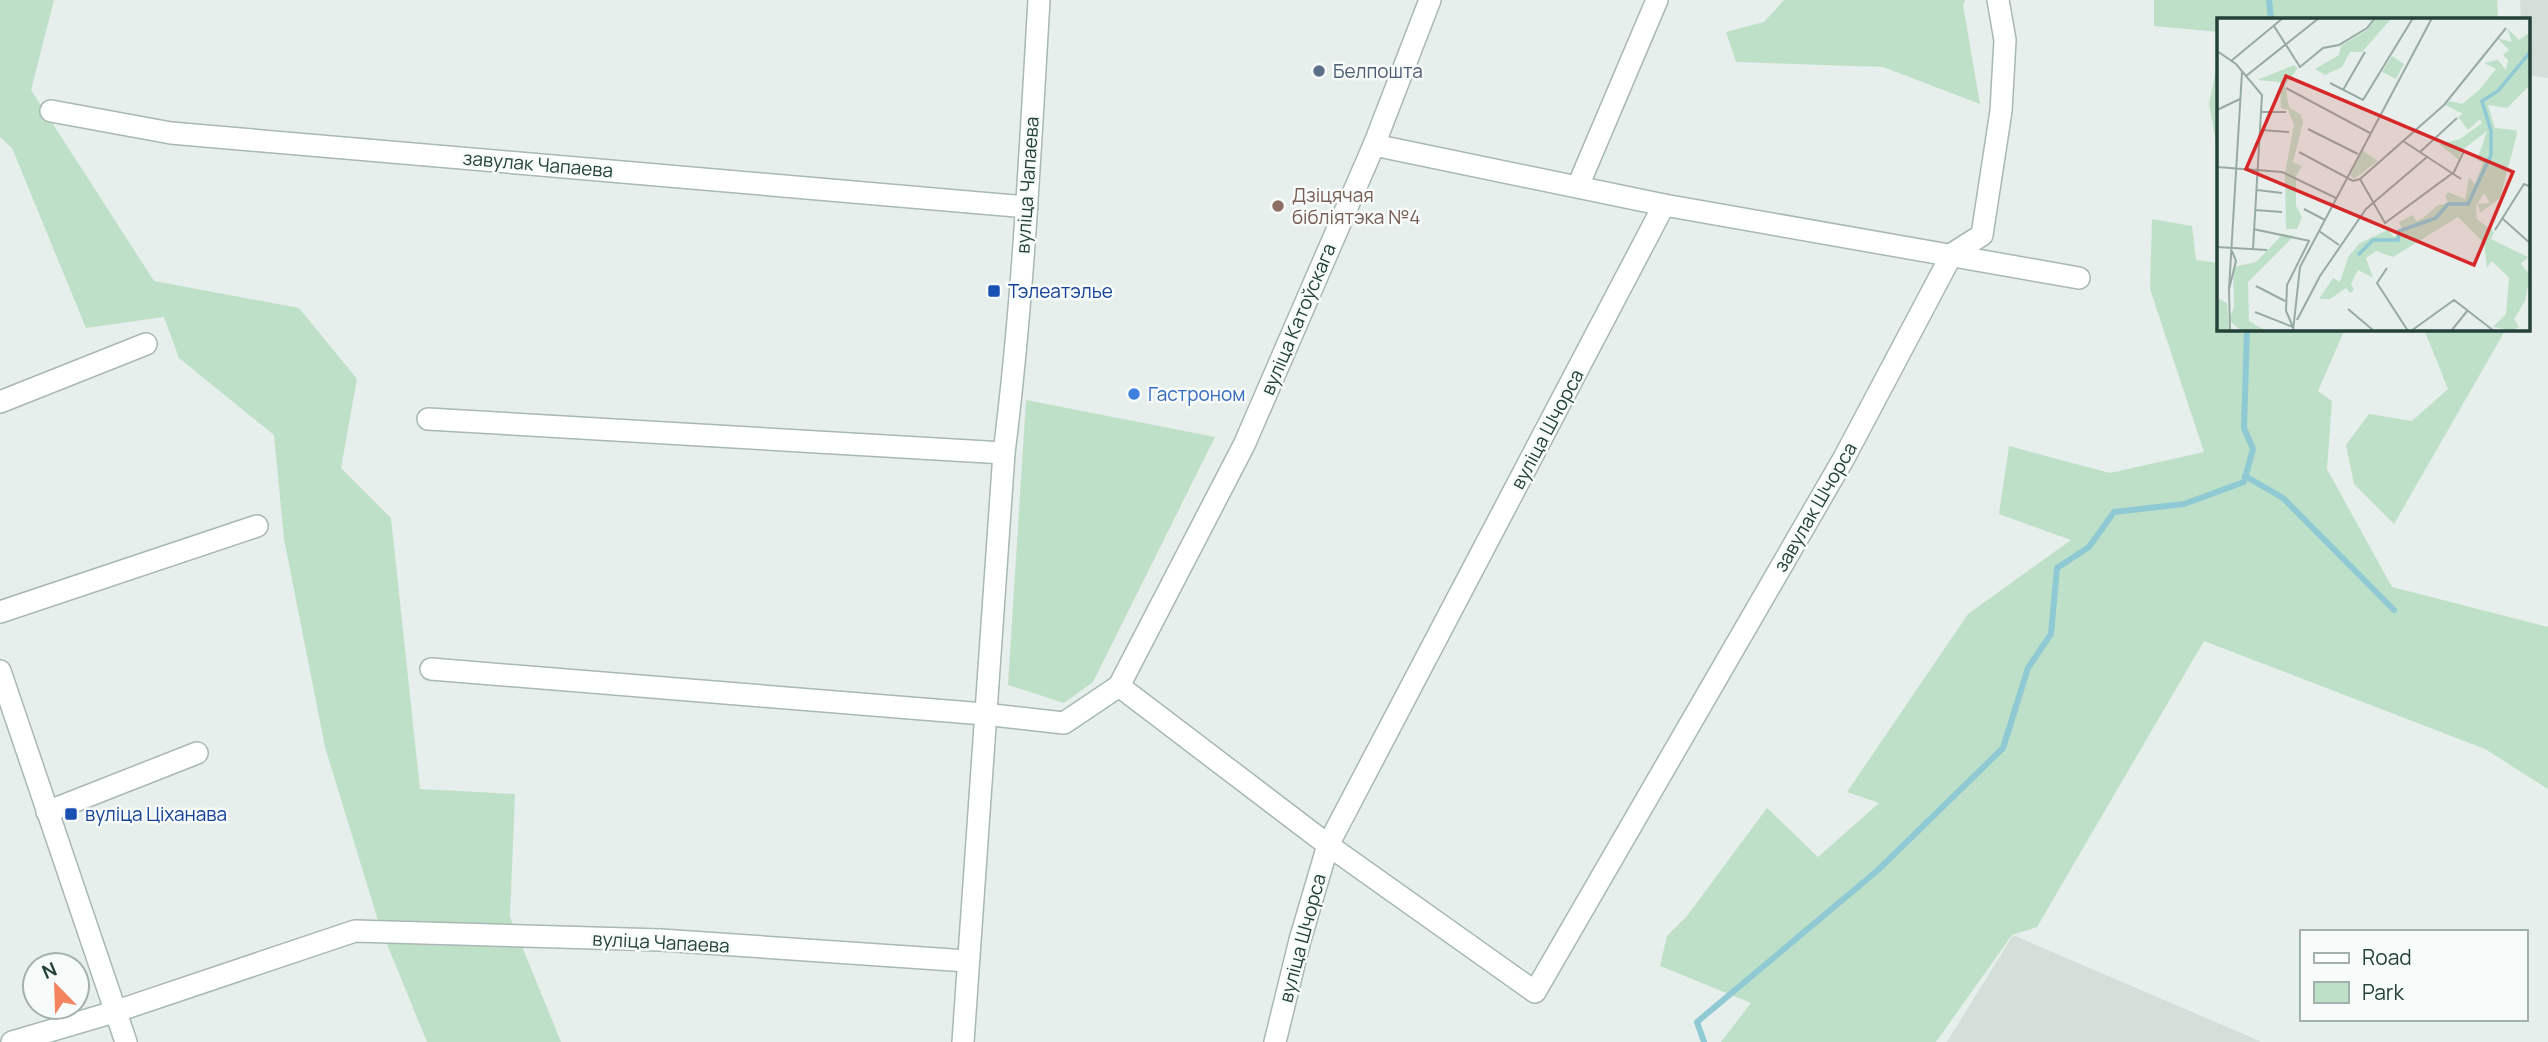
<svg xmlns="http://www.w3.org/2000/svg" width="2548" height="1042" font-family="Manrope,sans-serif">
<style>
.built{fill:#d4dfda}
.green{fill:#bfe0c8}
.lines{fill:none;stroke-linecap:round;stroke-linejoin:round}
.stream{stroke:#8ec9d4;stroke-width:6}
.minor-casing{stroke:#a8b8b2;stroke-width:24}
.minor{stroke:#fff;stroke-width:21}
.service-dot{fill:#5c6f8a;stroke:#f7fbf9;stroke-width:2.5}
.education-dot{fill:#8d6e63;stroke:#f7fbf9;stroke-width:2.5}
.transit-dot{fill:#1a4fb4;stroke:#f7fbf9;stroke-width:2.5}
.shop-dot{fill:#3f7fe0;stroke:#f7fbf9;stroke-width:2.5}
.labels{text-anchor:middle;stroke-width:5;stroke-linejoin:round;paint-order:stroke}
.service-label{font-size:19px;fill:#4e5e75;stroke:#f7fbf9;text-anchor:start}
.street-label{font-size:19px;fill:#24423a;stroke:#f7fbf9}
.education-label{font-size:19px;fill:#785e54;stroke:#f7fbf9;text-anchor:start}
.transit-label{font-size:19px;fill:#164399;stroke:#f7fbf9;text-anchor:start}
.shop-label{font-size:19px;fill:#366cbe;stroke:#f7fbf9;text-anchor:start}
.inset-river{fill:none;stroke:#8ec9d4;stroke-width:3.5}
.inset-road{fill:none;stroke:#98aaa4;stroke-width:2}
.view{fill:#d62828;fill-opacity:0.15;stroke:#d62828;stroke-width:3.5}
.inset-edge{fill:none;stroke:#24423a;stroke-width:3.5}
</style>
<rect width="100%" height="100%" fill="#e6efeb"/>
<g class="built">
<polygon points="2520,0 2548,0 2548,78 2529,75 2529,19 2521,19"/>
<polygon points="2013,935 2262,1042 1947,1042"/>
</g>
<g class="green">
<polygon points="0,0 54,0 31,90 154,281 299,308 357,379 341,468 391,518 420,789 515,794 510,917 561,1042 427,1042 380,927 325,747 284,539 274,435 179,358 164,317 86,328 12,148 0,137"/>
<polygon points="1784,0 1965,0 1963,5 1980,104 1883,67 1736,62 1726,32 1764,22"/>
<polygon points="2154,0 2497,0 2498,19 2219,19 2219,32 2154,26"/>
<polygon points="2219,54 2219,158 2209,104"/>
<polygon points="2152,219 2192,226 2196,260 2219,263 2219,329 2345,329 2318,391 2332,401 2327,469 2392,587 2548,627 2548,789 2485,749 2204,641 2037,927 2012,935 1936,1042 1721,1042 1751,1003 1660,966 1667,936 1687,916 1767,808 1818,857 1879,803 1847,792 1968,614 2071,540 1999,514 2009,446 2110,473 2204,452 2150,289"/>
<polygon points="2424,329 2506,329 2394,524 2354,484 2346,445 2369,414 2412,421 2448,389"/>
<polygon points="1026,400 1215,437 1093,682 1064,703 1008,685"/>
</g>
<g class="lines">
<g class="stream">
<polyline points="2269,0 2271,19"/>
<polyline points="2245,476 2283,498 2394,610"/>
<polyline points="1704,1042 1697,1022 1878,870 2003,748 2028,668 2051,634 2057,568 2089,547 2114,512 2184,504 2244,482 2253,449 2244,428 2247,329"/>
</g>
<defs>
<g id="minor">
<polyline points="51,111 171,133 1027,207"/>
<polyline points="1374,145 1664,205 2079,278"/>
<polyline points="1578,186 1657,0"/>
<polyline points="0,402 146,344"/>
<polyline points="428,419 1004,453"/>
<polyline points="0,612 257,526"/>
<polyline points="431,669 984,714 1064,723 1119,686 1244,445 1374,145 1430,0"/>
<polyline points="0,671 126,1042"/>
<polyline points="1119,686 1328,845 1535,992 1844,458 1952,254 1982,235 2001,111 2005,40 1998,0"/>
<polyline points="47,812 197,753"/>
<polyline points="12,1042 114,1012 355,931 661,940 967,961"/>
<path d="M 963,1042 L 1004,453 C 1023,303 1030,151 1039,0"/>
<polyline points="1275,1042 1300,940 1328,845 1664,205"/>
</g>
</defs>
<use href="#minor" class="minor-casing"/>
<use href="#minor" class="minor"/>
</g>
<circle class="service-dot" cx="1319" cy="71" r="7"/>
<circle class="education-dot" cx="1278" cy="206" r="7"/>
<g class="transit-dot">
<rect x="987" y="284" width="14" height="14" rx="3.5"/>
<rect x="64" y="807" width="14" height="14" rx="3.5"/>
</g>
<circle class="shop-dot" cx="1134" cy="394" r="7"/>
<g class="labels">
<g class="service-label">
<text x="1333" y="78">Белпошта</text>
</g>
<g class="street-label">
<text transform="translate(538 164) rotate(5)" y="7">завулак Чапаева</text>
<text transform="translate(1027 185) rotate(-86)" y="7">вуліца Чапаева</text>
<text transform="translate(1298 319) rotate(-67)" y="7">вуліца Катоўскага</text>
<text transform="translate(1547 429) rotate(-62)" y="7">вуліца Шчорса</text>
<text transform="translate(1815 507) rotate(-60)" y="7">завулак Шчорса</text>
<text transform="translate(1302 938) rotate(-75)" y="7">вуліца Шчорса</text>
<text transform="translate(661 942) rotate(3)" y="7">вуліца Чапаева</text>
</g>
<g class="education-label">
<text x="1292" y="202">Дзіцячая<tspan x="1292" dy="22">бібліятэка №4</tspan></text>
</g>
<g class="transit-label">
<text x="1008" y="298">Тэлеатэлье</text>
<text x="85" y="821">вуліца Ціханава</text>
</g>
<g class="shop-label">
<text x="1148" y="401">Гастроном</text>
</g>
</g>
<g transform="translate(2217 18)">
<rect width="313" height="313" fill="#e6efeb"/>
<path d="M 159,0 L 175,0 L 145,34 L 133,34 L 125,49 L 108,57 L 98,51 L 122,37 L 124,28 L 150,12 ZM 290,10 L 302,22 L 313,14 L 313,67 L 290,90 L 271,87 L 278,110 L 299,112 L 300,116 L 283,180 L 263,195 L 261,186 L 273,185 L 267,175 L 259,188 L 260,201 L 277,214 L 274,221 L 311,239 L 304,246 L 313,257 L 308,283 L 297,301 L 302,309 L 296,313 L 276,309 L 289,296 L 292,260 L 275,243 L 270,250 L 267,225 L 241,199 L 176,239 L 159,233 L 149,240 L 156,260 L 141,252 L 134,266 L 137,272 L 133,275 L 129,270 L 113,281 L 102,281 L 116,260 L 123,264 L 131,239 L 143,225 L 171,212 L 177,219 L 186,214 L 182,204 L 196,197 L 199,203 L 205,201 L 221,187 L 232,185 L 228,179 L 231,174 L 248,181 L 252,159 L 258,166 L 266,145 L 260,142 L 270,113 L 244,133 L 242,142 L 222,126 L 243,121 L 265,105 L 263,101 L 251,112 L 241,99 L 246,96 L 228,87 L 232,83 L 245,86 L 262,72 L 279,51 L 267,45 L 281,42 L 289,52 L 291,42 L 286,37 L 292,32 L 280,20 L 295,24 ZM 175,38 L 187,46 L 179,61 L 165,54 ZM 77,47 L 81,50 L 68,67 L 72,89 L 84,97 L 86,105 L 76,144 L 85,148 L 79,159 L 79,188 L 85,199 L 80,211 L 69,211 L 68,155 L 77,107 L 71,92 L 64,90 L 63,64 L 40,62 ZM 145,132 L 161,143 L 137,161 L 133,157 ZM 66,216 L 77,218 L 31,264 L 32,303 L 49,313 L 24,313 L 12,302 L 17,289 L 16,249 L 39,244 ZM 0,280 L 10,285 L 12,313 L 0,313 Z" fill="#bfe0c8"/>
<path class="inset-river" d="M 141,237 L 156,222 L 181,222 L 182,213 L 219,200 L 231,186 L 251,186 L 274,137 L 274,113 L 265,83 L 281,73 L 314,33"/>
<path class="inset-road" d="M 57,8 L 83,49 L 106,30 L 122,27 L 150,10 L 158,0M 0,33 L 19,46 L 45,77 L 36,231M 14,43 L 66,0M 29,58 L 102,0M 113,65 L 146,82 L 196,0M 69,70 L 153,115M 126,72 L 148,34M 0,92 L 23,81M 45,94 L 69,94M 91,111 L 141,136M 44,112 L 72,114M 186,123 L 244,161M 82,134 L 136,163 L 143,161 L 227,87 L 289,10M 203,134 L 240,100M 0,149 L 65,154 L 119,180M 143,161 L 168,205 L 237,154 L 247,133M 40,172 L 65,175M 87,191 L 108,202M 38,192 L 65,194M 286,201 L 314,226M 36,211 L 93,223M 278,212 L 307,166 L 314,169M 102,213 L 122,227M 0,229 L 50,232M 170,250 L 160,265 L 191,313M 39,268 L 68,283M 12,271 L 25,54M 131,291 L 157,313M 38,294 L 76,309M 80,302 L 103,258 L 149,191 L 210,139M 76,309 L 69,293 L 70,267 L 92,223M 13,313 L 12,271 L 19,243 L 15,233M 76,313 L 83,249 L 215,0M 194,313 L 237,282 L 277,313M 234,313 L 251,292"/>
<path class="view" d="M 69,58 L 296,154 L 257,247 L 29,151 Z"/>
<rect width="313" height="313" class="inset-edge"/>
</g>
<rect x="2300" y="930" width="228" height="91" fill="#f7fbf9" stroke="#a3b1ad" stroke-width="2"/>
<rect x="2314" y="953" width="35" height="10" fill="#ffffff" stroke="#a3b1ad" stroke-width="2"/>
<text x="2362" y="965" font-size="21" fill="#24423a">Road</text>
<rect x="2314" y="982" width="35" height="21" fill="#bfe0c8" stroke="#a3b1ad" stroke-width="2"/>
<text x="2362" y="1000" font-size="21" fill="#24423a">Park</text>
<g transform="translate(56 986) rotate(337)"><circle r="33" fill="#f7fbf9" stroke="#a3b1ad" stroke-width="2"/>
<path d="M0-5L12 26L0 18L-12 26Z" fill="#f4845f"/>
<text y="-10" font-size="19" font-weight="bold" text-anchor="middle" fill="#24423a">N</text>
</g>
</svg>
